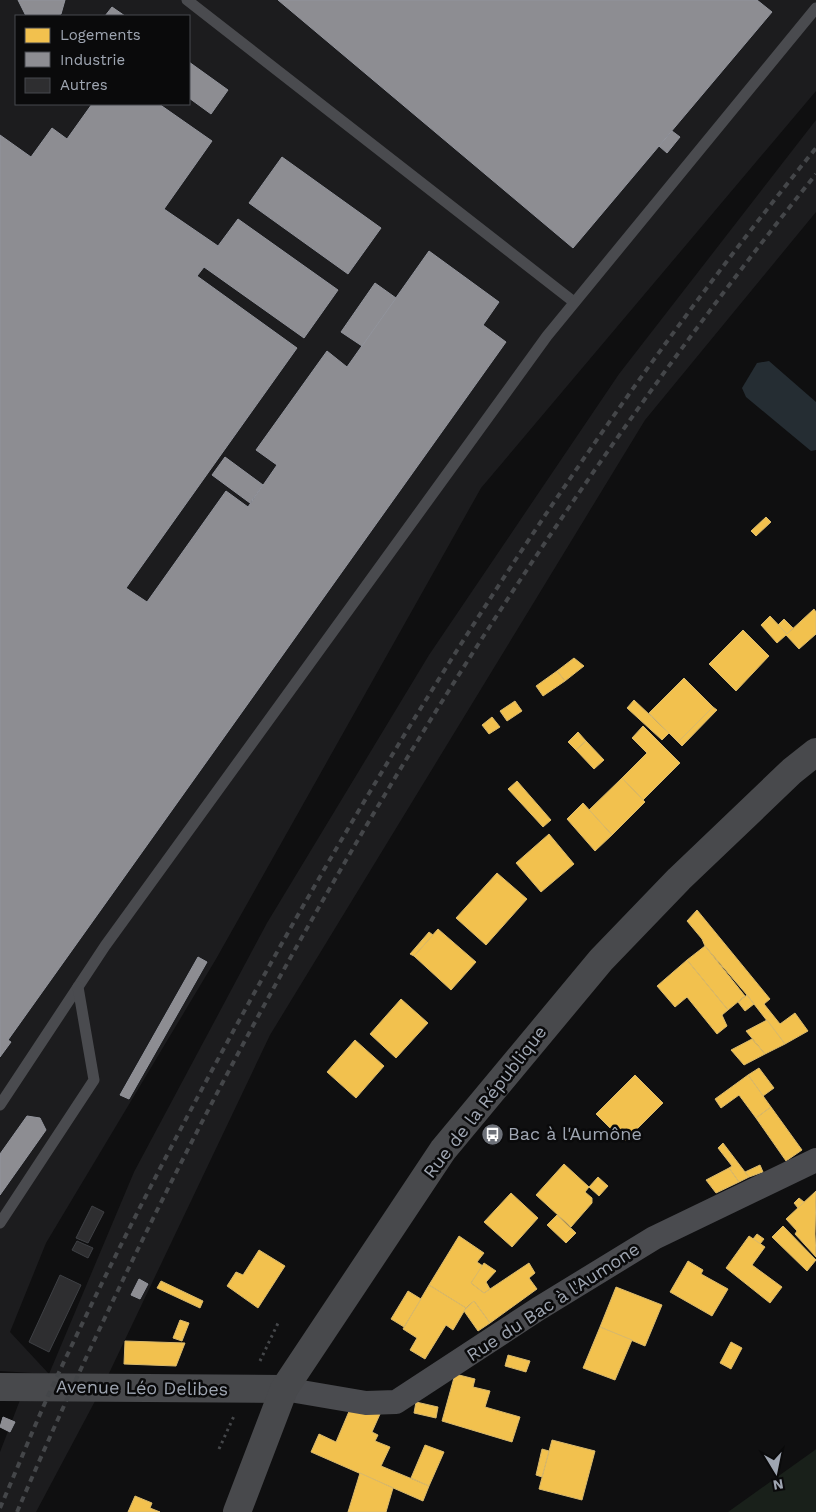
<svg xmlns="http://www.w3.org/2000/svg" width="816" height="1512" font-family="'Work Sans',sans-serif">
<style>
.built{fill:#1c1c1e;fill-rule:evenodd}
.green{fill:#19201a}
.water{fill:#252d33}
.homes{fill:#f2c14e;stroke:#d9b96c}
.industry{fill:#8d8d92;stroke:#92949c}
.building{fill:#2e2e30;stroke:#3e4044}
.lines{fill:none;stroke-linecap:round;stroke-linejoin:round}
.path{stroke:#45474a;stroke-width:3;stroke-dasharray:2.5 4;stroke-linecap:butt}
.service{stroke:#4a4b4f;stroke-width:11}
.minor{stroke:#4a4b4f;stroke-width:24}
.secondary{stroke:#48494c;stroke-width:28}
.rail{stroke:#444649;stroke-width:4;stroke-dasharray:6 5;stroke-linecap:butt}
.labels{text-anchor:middle;stroke-width:5;stroke-linejoin:round;paint-order:stroke}
.street-label{font-size:18px;fill:#9fa6b2;stroke:#0a0a0b}
.poi-label{font-size:18px;fill:#9fa6b2;stroke:#0a0a0b;text-anchor:start}
</style>
<rect width="100%" height="100%" fill="#0f0f10"/>
<path class="built" d="M 0,0 L 816,0 L 816,91 L 481,488 L 216,959 L 46,1243 L 10,1332 L 49,1374 L 134,1172 L 267,923 L 429,655 L 619,374 L 816,120 L 816,212 L 645,420 L 270,1035 L 102,1388 L 36,1512 L 0,1512 L 0,1452 L 25,1387 L 48,1374 L 0,1371 ZM 16,16 L 189,16 L 189,104 L 16,104 Z"/>
<polygon class="green" points="816,1449 816,1512 728,1512 815,1450"/>
<polygon class="water" points="769,361 816,402 816,450 811,451 746,397 742,388 757,363"/>
<g class="homes">
<polygon points="766,517 771,522 756,536 751,531"/>
<polygon points="814,609 816,612 816,634 799,649 786,635 777,643 761,625 770,616 787,634"/>
<polygon points="784,619 793,628 787,634 778,625"/>
<polygon points="743,630 769,656 736,691 709,664"/>
<polygon points="574,658 584,666 565,681 557,671"/>
<polygon points="557,671 565,681 543,696 536,686"/>
<polygon points="684,678 713,707 678,742 649,713"/>
<polygon points="634,700 669,733 662,740 627,708"/>
<polygon points="515,701 522,711 507,721 500,711"/>
<polygon points="713,707 717,710 682,746 678,742"/>
<polygon points="492,717 500,727 489,734 482,725"/>
<polygon points="643,726 680,763 643,800 622,778 647,753 632,738"/>
<polygon points="578,732 586,741 576,750 568,742"/>
<polygon points="586,741 604,760 594,769 576,750"/>
<polygon points="622,778 645,802 612,835 589,810"/>
<polygon points="517,781 551,820 543,827 508,789"/>
<polygon points="583,803 612,835 595,851 567,819"/>
<polygon points="549,834 574,864 541,892 516,863"/>
<polygon points="497,873 527,899 486,945 456,918"/>
<polygon points="697,910 770,999 764,1004 780,1024 795,1013 808,1031 785,1044 747,995 705,946 702,939 687,921"/>
<polygon points="438,929 476,962 451,990 414,956"/>
<polygon points="429,932 433,935 414,956 410,954"/>
<polygon points="705,946 745,996 728,1010 687,960"/>
<polygon points="687,960 728,1010 722,1015 727,1026 717,1034 687,997 675,1007 657,986"/>
<polygon points="747,995 754,1004 745,1011 738,1002"/>
<polygon points="401,999 428,1023 396,1058 370,1034"/>
<polygon points="767,1020 785,1044 765,1054 746,1031"/>
<polygon points="752,1039 765,1054 744,1065 731,1050"/>
<polygon points="355,1040 384,1066 356,1098 327,1072"/>
<polygon points="759,1068 774,1088 763,1096 748,1075"/>
<polygon points="635,1075 663,1103 624,1142 596,1114"/>
<polygon points="748,1075 771,1107 756,1118 739,1095 721,1108 715,1099"/>
<polygon points="771,1107 802,1150 786,1161 756,1118"/>
<polygon points="723,1143 745,1172 749,1177 739,1182 729,1168 732,1166 718,1148"/>
<polygon points="564,1164 589,1187 585,1192 592,1198 592,1203 571,1227 536,1195"/>
<polygon points="760,1165 763,1172 749,1177 745,1172"/>
<polygon points="729,1168 739,1182 716,1193 706,1180"/>
<polygon points="598,1177 608,1186 599,1196 589,1187"/>
<polygon points="816,1191 815,1234 816,1257 795,1234 797,1231 786,1219"/>
<polygon points="511,1193 538,1218 512,1247 484,1222"/>
<polygon points="799,1198 804,1202 798,1208 794,1203"/>
<polygon points="557,1215 576,1233 566,1243 547,1225"/>
<polygon points="783,1226 816,1260 807,1271 772,1237"/>
<polygon points="757,1234 764,1239 760,1244 753,1239"/>
<polygon points="459,1236 484,1253 477,1262 483,1266 471,1283 484,1293 529,1263 535,1273 529,1278 537,1289 490,1323 474,1301 466,1308 429,1285"/>
<polygon points="749,1236 765,1247 752,1265 782,1287 770,1303 726,1268"/>
<polygon points="259,1250 285,1266 258,1308 227,1286 236,1272 243,1275"/>
<polygon points="688,1261 703,1270 701,1274 728,1289 712,1316 670,1292"/>
<polygon points="484,1263 496,1271 486,1282 490,1289 484,1293 471,1283"/>
<polygon points="161,1281 203,1301 200,1308 157,1288"/>
<polygon points="429,1285 466,1308 453,1330 446,1325 425,1359 410,1350 417,1338 403,1329"/>
<polygon points="616,1287 662,1305 645,1346 600,1327"/>
<polygon points="408,1291 421,1299 404,1327 391,1319"/>
<polygon points="474,1301 490,1323 478,1331 464,1311"/>
<polygon points="180,1320 189,1323 182,1341 173,1338"/>
<polygon points="600,1327 632,1340 615,1380 583,1368"/>
<polygon points="125,1341 185,1343 176,1366 124,1364"/>
<polygon points="731,1342 742,1348 731,1369 720,1363"/>
<polygon points="508,1355 530,1361 526,1372 505,1366"/>
<polygon points="455,1374 475,1379 473,1387 490,1391 485,1407 520,1417 512,1442 442,1421"/>
<polygon points="416,1402 438,1407 436,1418 414,1413"/>
<polygon points="350,1409 380,1414 372,1432 378,1435 375,1441 390,1447 381,1466 429,1486 423,1501 311,1452 319,1434 336,1442"/>
<polygon points="552,1440 595,1451 582,1500 539,1489"/>
<polygon points="425,1445 444,1452 429,1486 411,1478"/>
<polygon points="542,1449 549,1451 542,1477 536,1475"/>
<polygon points="360,1473 393,1488 386,1512 348,1512"/>
<polygon points="135,1496 152,1503 150,1508 160,1512 128,1512"/>
</g>
<g class="industry">
<polygon points="18,0 65,0 61,14 57,16 26,16"/>
<polygon points="278,0 757,0 772,12 573,248"/>
<polygon points="112,7 125,16 105,16"/>
<polygon points="189,62 228,90 211,114 189,98"/>
<polygon points="92,104 159,104 212,141 164,209 218,246 238,219 338,290 304,338 204,267 197,276 297,348 126,588 147,602 226,491 248,507 277,465 256,450 327,351 347,367 429,251 499,302 483,325 506,342 8,1040 11,1042 0,1057 0,135 31,157 52,128 67,139"/>
<polygon points="672,131 680,137 667,153 659,146"/>
<polygon points="282,157 381,228 348,274 249,203"/>
<polygon points="375,283 396,298 362,346 341,332"/>
<polygon points="225,457 263,485 250,503 212,475"/>
<polygon points="198,957 207,962 129,1099 120,1095"/>
<polygon points="27,1116 40,1118 46,1130 0,1195 0,1154"/>
<polygon points="139,1279 148,1284 140,1299 131,1295"/>
<polygon points="3,1417 15,1422 10,1432 0,1427"/>
</g>
<g class="building">
<polygon points="92,1206 104,1212 88,1243 76,1238"/>
<polygon points="77,1241 93,1248 88,1258 72,1250"/>
<polygon points="60,1275 81,1285 49,1352 29,1342"/>
</g>
<g class="lines">
<g class="path">
<polyline points="260,1361 279,1321"/>
<polyline points="219,1449 234,1416"/>
</g>
<g class="service">
<polyline points="187,0 574,302"/>
<polyline points="0,1105 105,946 547,336 816,8"/>
<polyline points="0,1223 94,1080 78,987"/>
</g>
<polyline class="minor" points="284,1389 366,1403 396,1402 538,1309 654,1238 816,1160"/>
<g class="secondary">
<polyline points="0,1387 284,1389"/>
<polyline points="237,1512 284,1389 443,1150 601,960 679,879 792,771 816,752"/>
</g>
<g class="rail">
<path d="M 0,1508 C 18,1467 35,1424 54,1383 C 126,1229 206,1078 290,929 C 445,656 618,392 816,148"/>
<path d="M 17,1512 C 221,1039 493,576 816,174"/>
</g>
</g>
<defs>
<symbol id="bus-disc" viewBox="-11 -11 22 22"><circle r="9.5" fill="#6d7179" stroke="#0a0a0b"/><path d="M-5-6H5V4H4V6H2V4H-2V6H-4V4H-5ZM-3.5-4V0h7V-4ZM-3.5 1.2v1.5H-2V1.2ZM2 1.2v1.5H3.5V1.2Z" fill="#fff"/></symbol>
</defs>
<g fill-rule="evenodd">
<use href="#bus-disc" x="480" y="1122" width="25" height="25"/>
</g>
<g class="labels">
<g class="street-label">
<text transform="translate(485 1102) rotate(-52)" y="6">Rue de la République</text>
<text transform="translate(553 1302) rotate(-33)" y="6">Rue du Bac à l'Aumone</text>
<text transform="translate(142 1388) rotate(1)" y="6">Avenue Léo Delibes</text>
</g>
<g class="poi-label">
<text x="508" y="1140">Bac à l'Aumône</text>
</g>
</g>
<rect x="15" y="15" width="175" height="90" fill="#0a0a0b" stroke="#46484e"/>
<rect x="25" y="28" width="25" height="15" fill="#f2c14e" stroke="#46484e"/>
<text x="60" y="40" font-size="15" fill="#9fa6b2">Logements</text>
<rect x="25" y="52" width="25" height="15" fill="#8d8d92" stroke="#46484e"/>
<text x="60" y="65" font-size="15" fill="#9fa6b2">Industrie</text>
<rect x="25" y="78" width="25" height="15" fill="#2e2e30" stroke="#46484e"/>
<text x="60" y="90" font-size="15" fill="#9fa6b2">Autres</text>
<g transform="translate(776 1472) rotate(170)" stroke="#0a0a0b" stroke-width="4" paint-order="stroke">
<path d="M0-4L9 19L0 12L-9 19Z" fill="#9fa6b2"/>
<text y="-8" font-size="14" font-weight="bold" text-anchor="middle" fill="#9fa6b2">N</text>
</g>
</svg>
